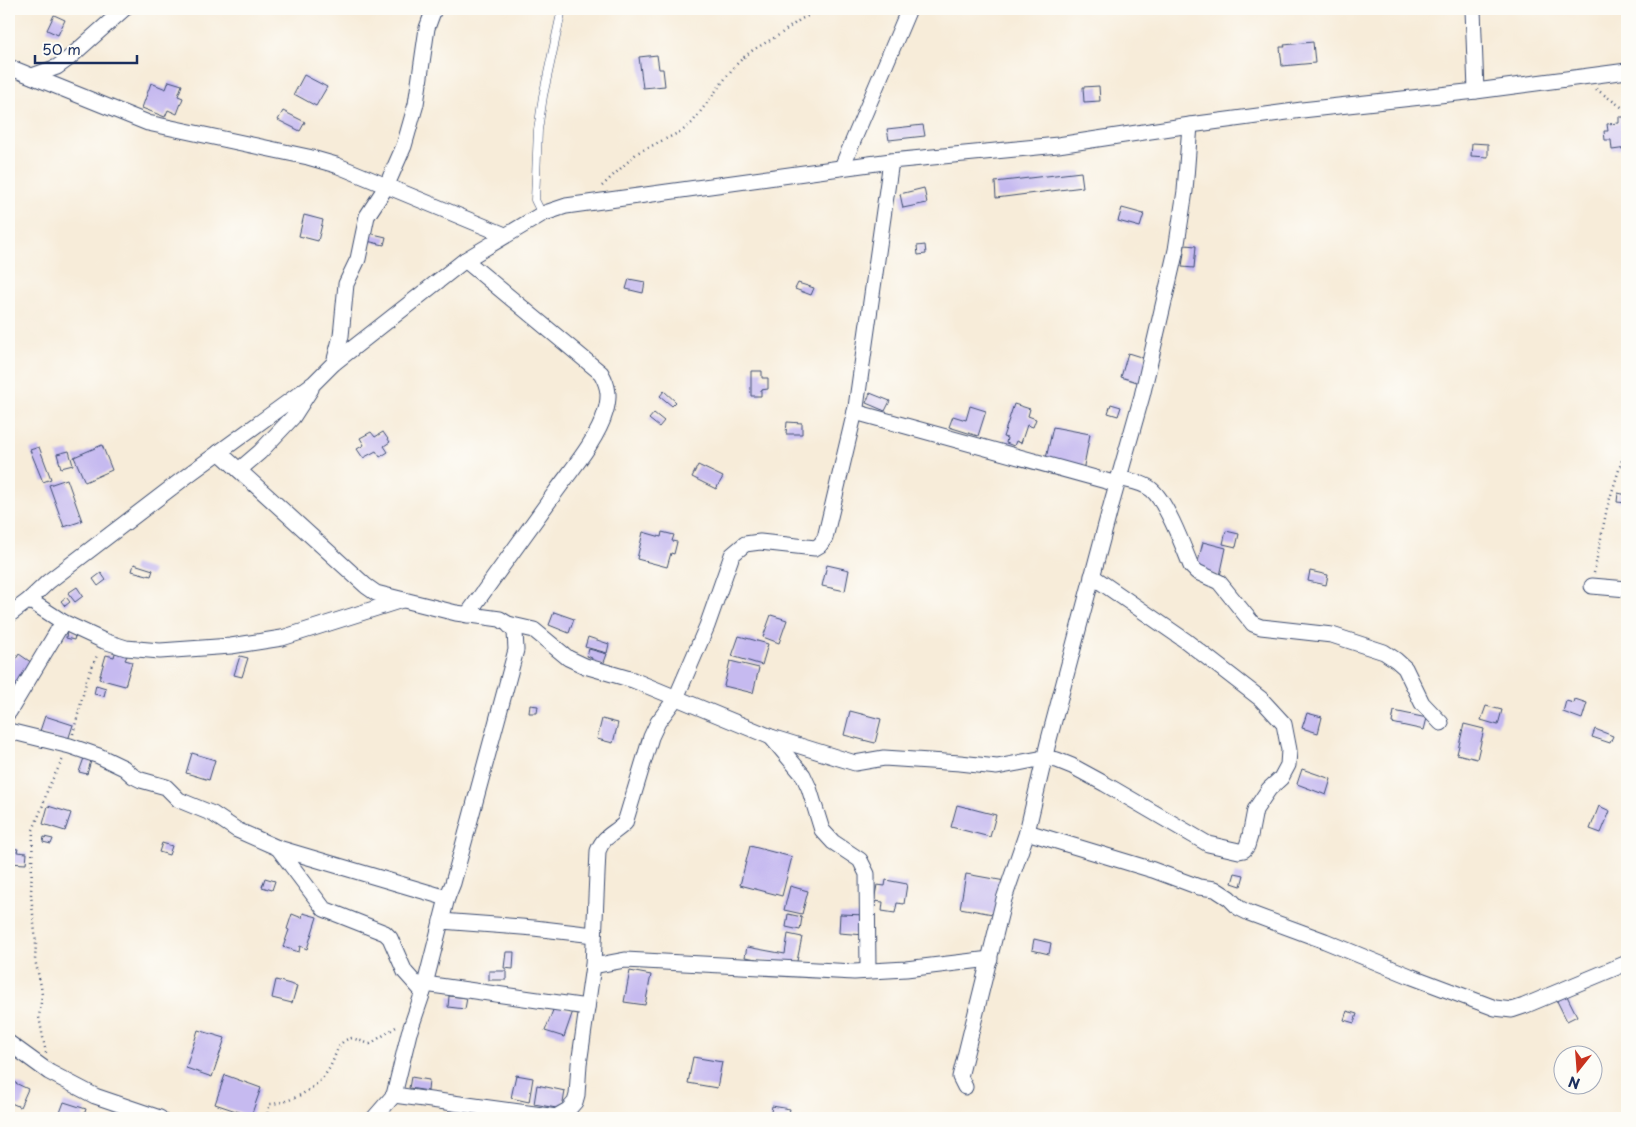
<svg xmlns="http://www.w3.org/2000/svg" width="1636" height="1127" font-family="'Playpen Sans',sans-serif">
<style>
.building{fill:#c6baf0}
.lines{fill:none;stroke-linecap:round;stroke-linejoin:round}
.lane-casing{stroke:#3c4b70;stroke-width:9}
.street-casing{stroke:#3c4b70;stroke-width:17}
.path{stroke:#3c4b70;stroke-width:2.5;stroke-dasharray:1 4;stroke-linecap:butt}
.lane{stroke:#fff;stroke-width:8}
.street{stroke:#fff;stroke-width:15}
</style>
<rect width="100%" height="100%" fill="#fdfcf7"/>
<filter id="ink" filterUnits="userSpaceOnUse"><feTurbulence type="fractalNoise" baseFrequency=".02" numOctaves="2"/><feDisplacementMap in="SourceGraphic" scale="10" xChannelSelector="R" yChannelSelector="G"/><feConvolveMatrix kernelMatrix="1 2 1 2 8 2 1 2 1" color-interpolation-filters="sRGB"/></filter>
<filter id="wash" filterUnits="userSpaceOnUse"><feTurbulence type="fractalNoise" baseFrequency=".0096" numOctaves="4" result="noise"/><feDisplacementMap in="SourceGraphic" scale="20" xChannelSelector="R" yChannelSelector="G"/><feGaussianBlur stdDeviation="1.12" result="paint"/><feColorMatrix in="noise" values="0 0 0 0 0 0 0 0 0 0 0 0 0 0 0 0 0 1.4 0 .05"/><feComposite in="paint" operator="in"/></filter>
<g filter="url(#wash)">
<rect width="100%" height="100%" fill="#f7ecd9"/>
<g id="blocks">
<g class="building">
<polygon points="54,15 65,20 58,35 47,30"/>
<polygon points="1313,42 1315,63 1282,66 1280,47 1285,47 1284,45"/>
<polygon points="657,55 659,69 663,69 665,86 643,88 639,57"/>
<polygon points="304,75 327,87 316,106 294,94"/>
<polygon points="169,81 182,85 178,96 183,98 177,114 168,110 165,117 142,108 151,83 166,89"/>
<polygon points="1099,86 1100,101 1084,102 1083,87"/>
<polygon points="283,111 305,122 300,131 278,120"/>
<polygon points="1619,117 1627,117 1627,148 1612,150 1611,140 1605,140 1604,131 1608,131 1607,124 1619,123"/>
<polygon points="923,125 925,136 889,140 887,129"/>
<polygon points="1472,143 1488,144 1488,157 1471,156"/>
<polygon points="1081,172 1083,187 996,198 995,182"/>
<polygon points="924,188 927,203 903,208 900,194"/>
<polygon points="1122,208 1144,214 1140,227 1118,221"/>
<polygon points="304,215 323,220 318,241 299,236"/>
<polygon points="369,233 386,237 384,245 367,241"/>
<polygon points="925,245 926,254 918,255 917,246"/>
<polygon points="1185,245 1196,246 1194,268 1182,267"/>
<polygon points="629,279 645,282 643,293 626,289"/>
<polygon points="798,283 814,288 811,295 795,289"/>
<polygon points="1128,353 1147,359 1140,383 1121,377"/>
<polygon points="751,371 762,371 762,378 768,378 768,389 761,390 761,396 751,396"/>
<polygon points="664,391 676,402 672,406 660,396"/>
<polygon points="870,393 890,401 885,411 866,403"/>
<polygon points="1014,404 1030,409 1028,416 1036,419 1033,427 1027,425 1021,443 1016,441 1014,446 1006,443 1007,438 1003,437"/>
<polygon points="1111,404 1121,407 1118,416 1108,413"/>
<polygon points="970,406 986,411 978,436 949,427 953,416 966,420"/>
<polygon points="654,413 664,421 659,427 649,419"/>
<polygon points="787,422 802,423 802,434 786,434"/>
<polygon points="1053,427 1090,434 1083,471 1045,463"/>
<polygon points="371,432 375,437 383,432 390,442 384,446 388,452 380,457 376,451 363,458 357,449 364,445 360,438"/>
<polygon points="102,445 112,470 85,482 74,457"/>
<polygon points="39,447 51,479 43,482 30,450"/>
<polygon points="69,451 73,465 61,468 57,454"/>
<polygon points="698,465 723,477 716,489 692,477"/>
<polygon points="67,479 82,521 64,527 49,485"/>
<polygon points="1618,493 1627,495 1627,503 1617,502"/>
<polygon points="1226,531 1239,534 1236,547 1223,544"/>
<polygon points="643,532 661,537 662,532 674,535 672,541 677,542 674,554 671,553 667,567 637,559"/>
<polygon points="1203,542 1226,548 1220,576 1196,570"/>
<polygon points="134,564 153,570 151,576 132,571"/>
<polygon points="827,565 849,570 845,591 822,586"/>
<polygon points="1310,571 1328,575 1326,585 1308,581"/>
<polygon points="101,573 106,580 98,586 93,579"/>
<polygon points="77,587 83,596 75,602 68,593"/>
<polygon points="66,597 70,602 65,606 61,601"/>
<polygon points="554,612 574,619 569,633 549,625"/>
<polygon points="771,615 787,620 779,643 763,637"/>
<polygon points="67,630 76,632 74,640 66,638"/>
<polygon points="739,636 768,644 762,665 732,656"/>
<polygon points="588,637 609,644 607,653 585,647"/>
<polygon points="589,649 607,654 603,665 591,662 592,658 587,656"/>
<polygon points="115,653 127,656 125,660 132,662 125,686 99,679 106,655 114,657"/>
<polygon points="9,654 16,659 19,654 35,665 16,693 9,688"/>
<polygon points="240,656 248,658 242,677 234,675"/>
<polygon points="730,661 759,668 753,693 724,686"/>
<polygon points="96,685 106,688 104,696 94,694"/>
<polygon points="1575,699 1587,703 1582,719 1563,712 1566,701 1574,703"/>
<polygon points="530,705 538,706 537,713 529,713"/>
<polygon points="1486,706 1502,710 1498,725 1481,720"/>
<polygon points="850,711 881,719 875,743 844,735"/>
<polygon points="1394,711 1427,718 1424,730 1392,723"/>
<polygon points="1307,713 1322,717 1318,733 1302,728"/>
<polygon points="45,716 73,725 67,743 39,734"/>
<polygon points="602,719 618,723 613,743 597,739"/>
<polygon points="1464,724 1484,729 1477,759 1457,754"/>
<polygon points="1595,729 1613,736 1610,743 1592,737"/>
<polygon points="192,753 215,760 209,780 186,773"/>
<polygon points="84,758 91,761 87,774 79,772"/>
<polygon points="1302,769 1331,779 1326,795 1297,784"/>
<polygon points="957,805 996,815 990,837 951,827"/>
<polygon points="48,806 71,813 65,831 43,824"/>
<polygon points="1599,806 1610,811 1601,833 1590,829"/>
<polygon points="44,837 53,839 51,844 43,842"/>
<polygon points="162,843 172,846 169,855 159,852"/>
<polygon points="750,846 792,857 782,896 740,885"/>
<polygon points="9,848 18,849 17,852 27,853 26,864 9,863"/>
<polygon points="1235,873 1244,875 1241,886 1232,883"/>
<polygon points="966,874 1005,881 998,915 960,908"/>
<polygon points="265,878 275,881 272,890 262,887"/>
<polygon points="886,880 907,884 904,904 897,903 895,913 882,911 883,902 874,901 877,885 885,886"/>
<polygon points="790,886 808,891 802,914 784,910"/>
<polygon points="303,913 317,917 307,949 300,946 299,952 283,947 289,930 287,929 292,914 302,918"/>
<polygon points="788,914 802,917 800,930 786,927"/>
<polygon points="840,914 866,915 865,935 839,933"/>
<polygon points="788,934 802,937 796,966 745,957 747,947 785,954"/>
<polygon points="1034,939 1051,943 1049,954 1032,950"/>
<polygon points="506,952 514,952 513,969 504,968"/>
<rect x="489" y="971" width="17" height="9"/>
<polygon points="630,971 651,975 645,1005 624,1002"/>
<polygon points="276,980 297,986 292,1003 272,998"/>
<polygon points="449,996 467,998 465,1009 448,1007"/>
<polygon points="1567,996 1577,1016 1567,1021 1557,1001"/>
<polygon points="555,1005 573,1011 564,1037 545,1031"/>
<polygon points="1347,1011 1357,1014 1354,1023 1344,1020"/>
<polygon points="198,1030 225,1038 212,1077 186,1068"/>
<polygon points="693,1057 722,1062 717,1088 688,1083"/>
<polygon points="225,1075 261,1088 251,1116 215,1104"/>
<polygon points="516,1075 533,1078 529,1102 511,1098"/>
<polygon points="411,1077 429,1080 428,1091 409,1088"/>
<polygon points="9,1080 28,1089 20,1107 9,1102"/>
<polygon points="537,1085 565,1091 562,1109 534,1104"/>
<polygon points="64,1102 86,1109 83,1118 58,1118"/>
<polygon points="772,1106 790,1109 788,1118 770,1118"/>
</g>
</g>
</g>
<g filter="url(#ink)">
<use href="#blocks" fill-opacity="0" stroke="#3c4b70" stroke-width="1"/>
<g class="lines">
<defs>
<polyline id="lane" points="542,214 535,200 538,130 543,96 562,9"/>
<g id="street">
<polyline points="1473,9 1476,91"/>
<polyline points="9,67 148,123 308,157 336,165 505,235"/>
<polyline points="32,76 57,67 68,59 124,9"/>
<polyline points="842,167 909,9"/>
<path d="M 465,260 L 601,373 C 609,387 610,397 605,413 C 598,438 573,468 557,490 C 527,532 497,573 467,615"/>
<polyline points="334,363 341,336 346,284 358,259 367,216 386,187 404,146 416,104 427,28 434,9"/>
<polyline points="855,412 1117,484"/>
<polyline points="219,452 366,586 376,593 456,613 500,619 508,624 515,632 516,650 453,883 447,898 423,992 409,1033 394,1095 374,1118"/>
<polyline points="239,470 260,452 293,417 311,389"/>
<path d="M 1118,478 C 1129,481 1143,482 1152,490 C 1167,503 1183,546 1191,566 L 1197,572 L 1219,582 L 1253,624 L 1261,627 L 1332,635 L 1384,652 L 1396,660 L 1405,668 L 1422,703 L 1441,723"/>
<polyline points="1592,586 1627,589"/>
<polyline points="29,600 63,622 104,641 126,648 160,651 231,646 282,638 402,600"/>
<polyline points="9,615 29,600 48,582 192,472 314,383 334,363 465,260 542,214 566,206 891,161 1058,145 1190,125 1302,110 1476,91 1627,71"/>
<polyline points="508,624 534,630 568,658 585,666 633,680 771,737 855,763 884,758 960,763 997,767 1044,758 1057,760 1072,766 1105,784 1208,844 1239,851 1244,850 1247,846 1250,836 1255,810 1269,789 1281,778 1288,765 1289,750 1284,724 1261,699 1186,641 1092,576"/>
<polyline points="9,712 63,622"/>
<polyline points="9,731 70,746 99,756 124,768 133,776 141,780 166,787 179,800 213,814 237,830 278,848 447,898"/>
<polyline points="771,737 803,775 809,788 822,830 833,842 860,860 867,874 868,970"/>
<polyline points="1027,832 1153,870 1199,887 1215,889 1229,898 1239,908 1249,913 1325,941 1410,976 1495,1008 1512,1010 1524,1006 1627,963"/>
<polyline points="278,848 324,909 385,933 390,938 405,972 423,992"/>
<polyline points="441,921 534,928 594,935"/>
<polyline points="593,966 625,960 854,972 906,969 990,959"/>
<polyline points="425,984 587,1007"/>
<polyline points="9,1043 49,1072 95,1096 160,1118"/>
<polyline points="965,1087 960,1077 1004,899 1027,832 1048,743 1112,502 1142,396 1176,250 1185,191 1190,125"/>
<polyline points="394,1095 557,1117"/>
<path d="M 554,1118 L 568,1110 L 575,1102 L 577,1095 L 579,1064 L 593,966 L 598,851 C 604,835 614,834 625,823 L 651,737 L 658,722 L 676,698 L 707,626 L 732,555 L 745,544 L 760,542 L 815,548 L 820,545 L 825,538 L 856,407 L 891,161"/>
</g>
</defs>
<use href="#lane" class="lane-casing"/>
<use href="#street" class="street-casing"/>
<g class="path">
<polyline points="1596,89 1627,111"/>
<polyline points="602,186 637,153 682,131 692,123 733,68 743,58 753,50 779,35 801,19 810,15 817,9"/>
<polyline points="1594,573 1607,508 1627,444"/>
<polyline points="73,734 87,679 98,653"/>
<polyline points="46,1053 39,1017 42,995 41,986 35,960 36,943 31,895 33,830 43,805 48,788 64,757"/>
<path d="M 198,1118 C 218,1109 222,1110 242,1118"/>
<path d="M 266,1118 L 270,1104 C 292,1103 320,1087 330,1067 C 337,1055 336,1041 352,1038 L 370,1044 L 396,1027"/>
</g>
<use href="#lane" class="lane"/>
<use href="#street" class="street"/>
</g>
</g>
<rect width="1636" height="1127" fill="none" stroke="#fdfcf7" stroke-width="30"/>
<g transform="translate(1578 1070) rotate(197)"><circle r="24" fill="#fdfcf7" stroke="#a3aaba"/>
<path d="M0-4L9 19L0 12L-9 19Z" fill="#c8321e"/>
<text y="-8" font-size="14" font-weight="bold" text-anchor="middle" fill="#1b2f5e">N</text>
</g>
<path d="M35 55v8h102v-8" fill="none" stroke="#1b2f5e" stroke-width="2.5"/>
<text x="42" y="55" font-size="15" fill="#1b2f5e" stroke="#fdfcf7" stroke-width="4" paint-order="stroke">50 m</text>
</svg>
